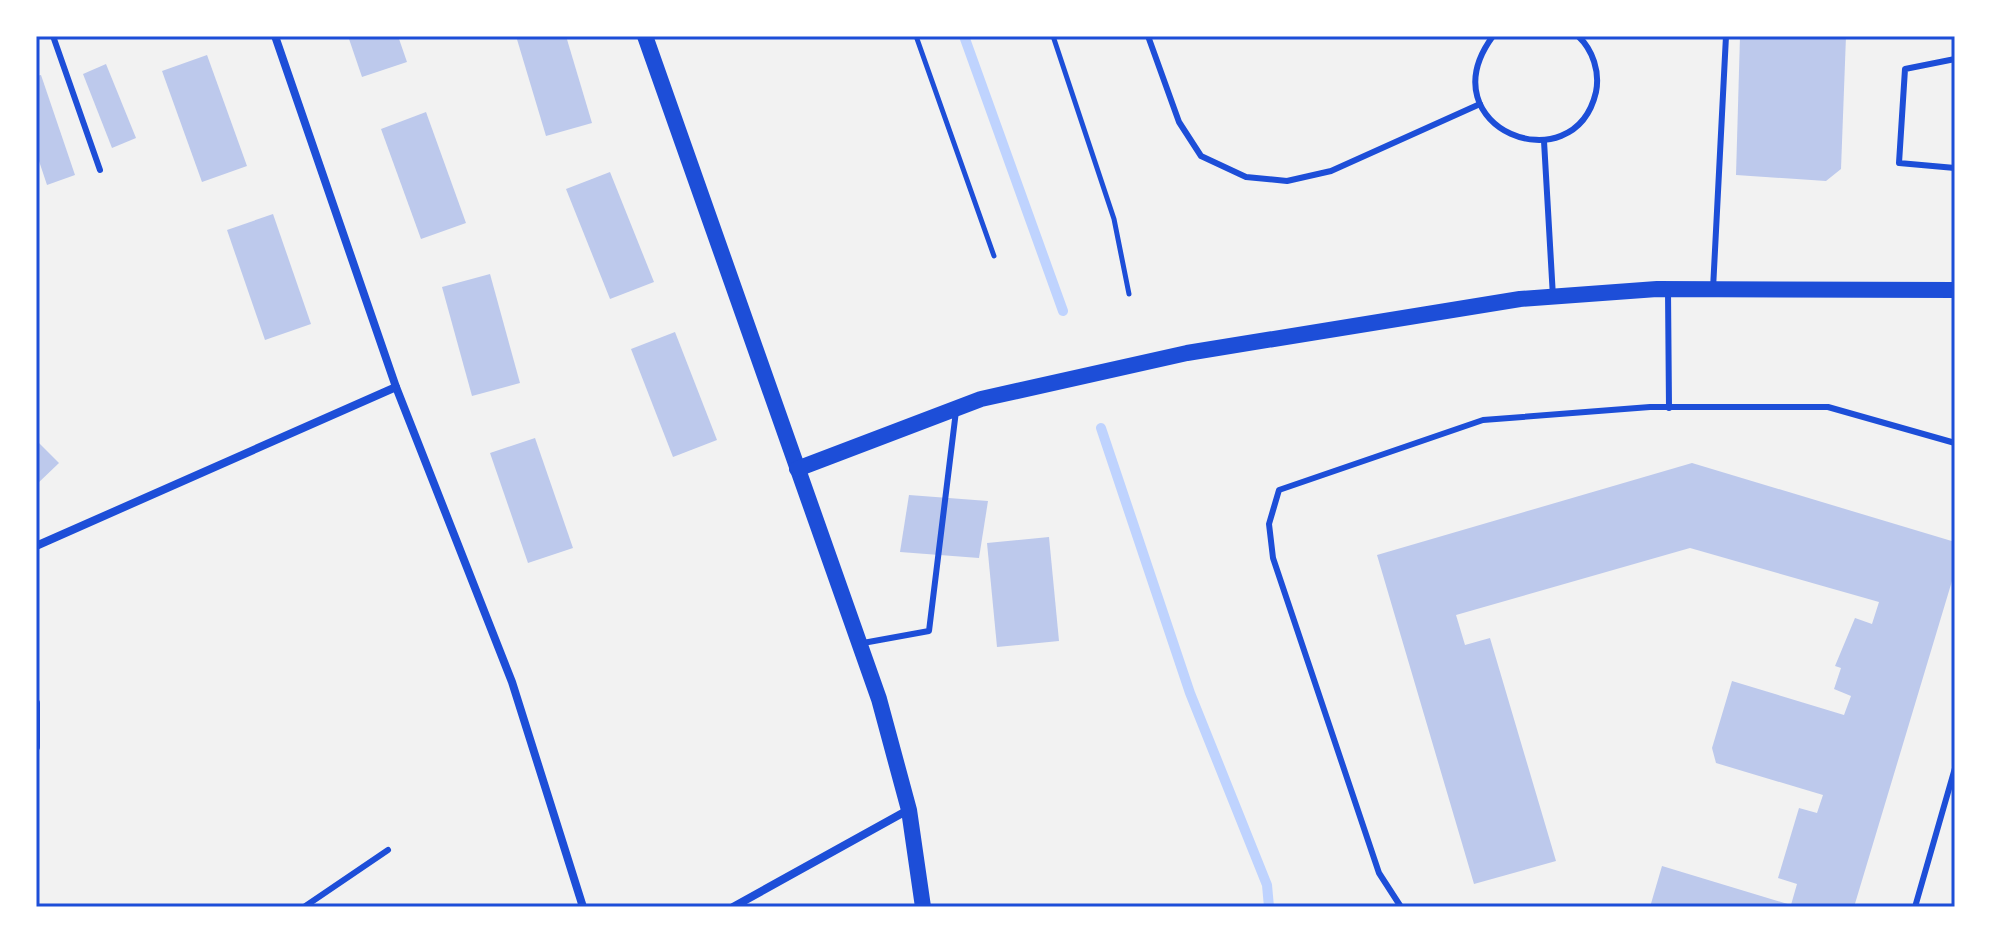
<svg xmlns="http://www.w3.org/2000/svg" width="1991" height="943" font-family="'Alegreya Sans',sans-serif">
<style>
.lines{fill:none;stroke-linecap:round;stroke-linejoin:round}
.stream{stroke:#bfd3fe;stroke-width:10}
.building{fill:#bdc9ec}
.path{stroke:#1d4ed8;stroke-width:5}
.service{stroke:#1d4ed8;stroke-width:6}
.minor{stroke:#1d4ed8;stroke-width:8}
.secondary{stroke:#1d4ed8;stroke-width:16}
.neatline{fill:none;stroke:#1d4ed8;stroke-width:3}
</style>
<rect width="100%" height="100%" fill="#f2f2f2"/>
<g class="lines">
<g class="stream">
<polyline points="964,36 1063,311"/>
<polyline points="1101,428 1190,693 1267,885 1269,907"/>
</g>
</g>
<g class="building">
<polygon points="348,36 398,36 407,62 362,77"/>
<polygon points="516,36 566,36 592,123 546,136"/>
<polygon points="1740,36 1846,36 1841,169 1826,181 1736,175"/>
<polygon points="207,55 247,166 202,182 162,71"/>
<polygon points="106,64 136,138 112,148 83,74"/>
<polygon points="41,75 75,175 47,185 36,152 36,76"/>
<polygon points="426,112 466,223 421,239 381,129"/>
<polygon points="610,172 654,282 610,299 566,189"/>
<polygon points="273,214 311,324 265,340 227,230"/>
<polygon points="490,274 520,383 472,396 442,287"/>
<polygon points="675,332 717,440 673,457 631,349"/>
<polygon points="535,438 573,548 528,563 490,453"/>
<polygon points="36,440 59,463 36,485"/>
<polygon points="1692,463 1955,542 1955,571 1854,907 1650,907 1662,866 1791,905 1797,884 1778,878 1799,808 1817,813 1823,795 1716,763 1712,748 1732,681 1844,715 1851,696 1834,689 1841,668 1835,666 1855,618 1872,624 1879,602 1690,548 1456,615 1465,645 1490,638 1556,861 1474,884 1377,555"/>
<polygon points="909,495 988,501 979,558 900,552"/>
<polygon points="1049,537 1059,641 997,647 987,543"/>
</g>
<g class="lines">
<g class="path">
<polyline points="916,36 994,256"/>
<polyline points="1053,36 1114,219 1129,294"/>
</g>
<g class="service">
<polyline points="53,36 100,170"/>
<polyline points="1148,36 1179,122 1201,156 1246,177 1287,181 1331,171 1480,104"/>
<path d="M 1493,36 C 1425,128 1574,186 1596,92 C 1600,72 1593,50 1578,36"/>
<polyline points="1955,59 1905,69 1899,163 1955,168"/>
<polyline points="1544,141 1553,297"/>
<polyline points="1713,289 1726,36"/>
<polyline points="1668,291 1669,408"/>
<polyline points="863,643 929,631 956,411"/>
<polyline points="304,907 388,850"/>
<polyline points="1401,907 1379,873 1273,558 1269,524 1279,490 1483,420 1650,407 1828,407 1955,443"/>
<polyline points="1915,907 1955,768"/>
</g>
<g class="minor">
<polyline points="275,36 396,387 512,682 583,907"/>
<polyline points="36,546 396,387"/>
<polyline points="36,703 36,747"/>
<polyline points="733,907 908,810"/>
</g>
<g class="secondary">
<polyline points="645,36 879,699 909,810 923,907"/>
<polyline points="797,469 981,399 1187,353 1520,299 1657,289 1955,290"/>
</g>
</g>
<rect width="1991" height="943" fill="none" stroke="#ffffff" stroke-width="76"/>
<rect x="38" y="38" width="1915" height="867" class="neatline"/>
</svg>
